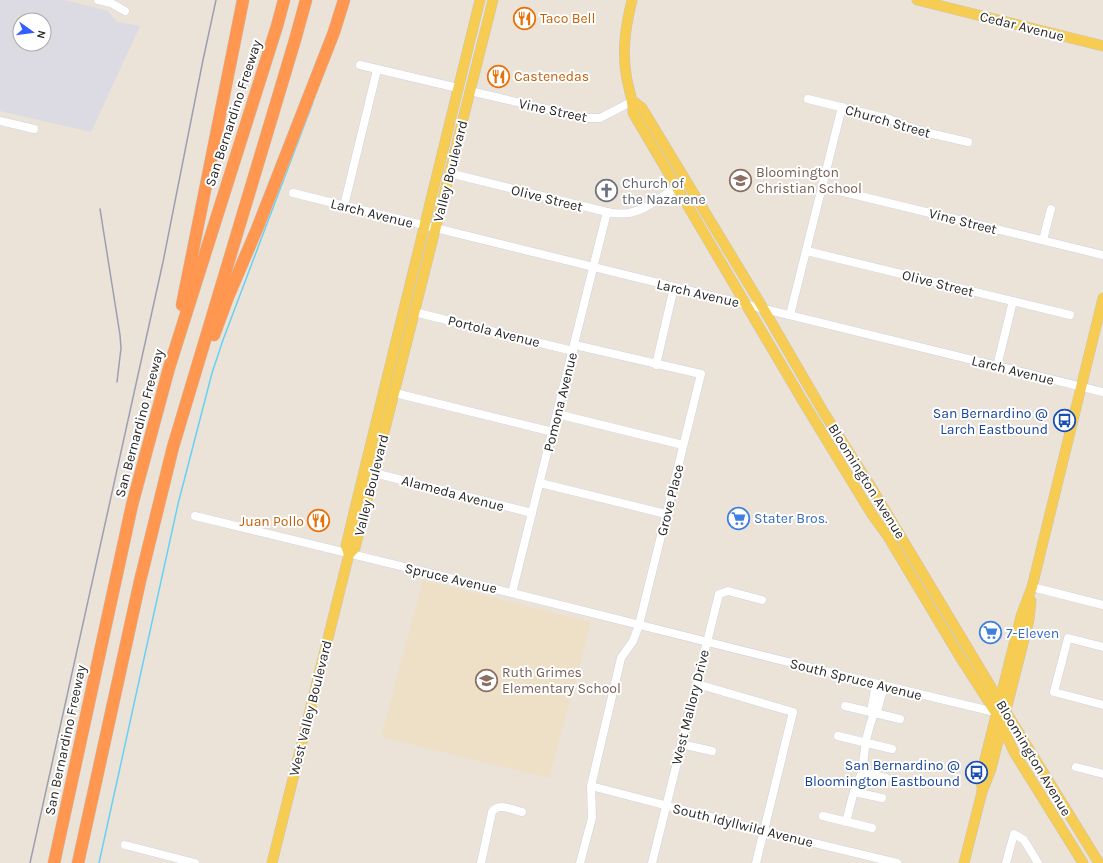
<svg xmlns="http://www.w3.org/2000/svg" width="1103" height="863" font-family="Karla,sans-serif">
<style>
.industrial{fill:#dcdae3;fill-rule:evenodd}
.education{fill:#eee0c6}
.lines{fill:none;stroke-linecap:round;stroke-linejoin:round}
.stream{stroke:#65d2f4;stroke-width:1.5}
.minor-casing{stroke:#ced2e2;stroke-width:9}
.major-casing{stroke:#c7c7c7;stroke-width:11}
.highway-casing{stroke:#c7c7c7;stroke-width:13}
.minor{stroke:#fff;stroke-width:8}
.major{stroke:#f7cc52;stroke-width:10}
.highway{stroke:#ff9750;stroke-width:12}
.rail{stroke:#9b9fb3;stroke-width:1.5}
.labels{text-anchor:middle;stroke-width:4;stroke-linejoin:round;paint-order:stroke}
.food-label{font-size:14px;fill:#c56008;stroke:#fff;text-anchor:start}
.street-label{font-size:14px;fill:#282828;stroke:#fff}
.education-label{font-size:14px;fill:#785e54;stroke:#fff;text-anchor:start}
.worship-label{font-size:14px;fill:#5b616d;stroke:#fff;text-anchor:start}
.transit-label{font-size:14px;fill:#164399;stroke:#fff;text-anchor:end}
.shop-label{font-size:14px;fill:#366cbe;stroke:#fff;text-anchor:start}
</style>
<rect width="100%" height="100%" fill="#ebe3d8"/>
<path class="industrial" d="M 0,0 L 65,0 L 108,11 L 117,22 L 140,26 L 91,132 L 0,111 ZM 20,20 L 44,20 L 44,44 L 20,44 Z"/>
<polygon class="education" points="423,580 591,622 549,778 381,737"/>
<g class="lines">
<polyline class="stream" points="99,863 178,504 212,373 223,340 313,102"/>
<defs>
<g id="minor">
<polyline points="98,0 111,3 125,11"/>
<polyline points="360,65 458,88"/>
<polyline points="470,91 584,118 600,118 633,101"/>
<polyline points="808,99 889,119 920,131 968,142"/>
<polyline points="0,121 34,129"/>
<path d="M 449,173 L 607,212 C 621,215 631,214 644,208 L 686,182"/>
<polyline points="823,187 1103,255"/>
<path d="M 293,193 C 563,261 833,325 1103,392"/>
<polyline points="344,206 377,70"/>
<polyline points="1043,240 1051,209"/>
<polyline points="807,251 1070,315"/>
<polyline points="414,312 573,351"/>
<polyline points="790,315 842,107"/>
<polyline points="575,345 701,374 639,625 633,641 621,658 591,786 592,818 580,863"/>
<polyline points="656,365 674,287"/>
<polyline points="997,366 1013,301"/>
<polyline points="395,393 553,432"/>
<polyline points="557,414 683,445"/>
<polyline points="374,473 532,513"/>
<polyline points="540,483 666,514"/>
<polyline points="195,516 512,593 836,674 999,713"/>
<polyline points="1032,587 1103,605"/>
<polyline points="512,593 607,212"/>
<polyline points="1103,647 1068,638 1054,692 1103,705"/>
<polyline points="697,684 793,712 756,863"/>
<polyline points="845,706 900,719"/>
<polyline points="874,713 872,706 876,684"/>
<polyline points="838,736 892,749"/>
<polyline points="681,744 712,751"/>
<polyline points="1076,767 1103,774"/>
<polyline points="862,772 886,778"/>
<polyline points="591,786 764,831 897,863"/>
<polyline points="854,792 882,798"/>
<polyline points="823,816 872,828"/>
<polyline points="846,822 853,795 862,772 866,740 870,725 874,713 878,708 884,686"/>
<polyline points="125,845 195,863"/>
<path d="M 481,863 L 492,812 C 498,802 513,810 522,812"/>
<polyline points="652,863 719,594 728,591 762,600"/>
<polyline points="1006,863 1014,834 1024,840 1038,863"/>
</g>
<g id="major">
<path d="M 632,0 C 626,25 622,48 626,74 C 628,88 633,99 633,113 L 804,403 L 871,513 L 887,535 L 960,657 L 996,713 L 1014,752 L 1083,863"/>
<polyline points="917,0 1103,46"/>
<polyline points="633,101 642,108 763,308 824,413 871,487 1006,712 1099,863"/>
<polyline points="349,554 355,548 493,0"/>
<polyline points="349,554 346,546 355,508 480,0"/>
<polyline points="982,792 982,771 1021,616 1032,587 1103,298"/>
<polyline points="272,863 349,554"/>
<polyline points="964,863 982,792 991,769 1029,620 1031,601"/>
</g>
<g id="highway">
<polyline points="182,305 243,0"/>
<polyline points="214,335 228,297 257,229 334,32 344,0"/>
<polyline points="54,863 132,505 169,368 277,26 284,0"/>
<polyline points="78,863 140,581 173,447 295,40 306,0"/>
</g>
</defs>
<use href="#minor" class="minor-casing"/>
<use href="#major" class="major-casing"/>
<use href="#highway" class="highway-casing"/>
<use href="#minor" class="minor"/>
<use href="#major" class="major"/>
<use href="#highway" class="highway"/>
<g class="rail">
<polyline points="100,209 120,335 121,348 117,382"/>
<polyline points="30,863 163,262 203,60 216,0"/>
</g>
</g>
<defs>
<symbol id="restaurant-ring" viewBox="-11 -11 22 22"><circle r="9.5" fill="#fff" stroke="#e8710a" stroke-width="1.5"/><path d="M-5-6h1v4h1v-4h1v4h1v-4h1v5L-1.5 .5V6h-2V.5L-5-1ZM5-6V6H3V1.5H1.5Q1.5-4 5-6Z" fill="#e8710a"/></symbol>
<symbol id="school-ring" viewBox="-11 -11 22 22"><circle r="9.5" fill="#fff" stroke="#8d6e63" stroke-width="1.5"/><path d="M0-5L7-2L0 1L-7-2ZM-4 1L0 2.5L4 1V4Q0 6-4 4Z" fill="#8d6e63"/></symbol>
<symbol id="church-ring" viewBox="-11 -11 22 22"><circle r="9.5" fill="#fff" stroke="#6b7280" stroke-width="1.5"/><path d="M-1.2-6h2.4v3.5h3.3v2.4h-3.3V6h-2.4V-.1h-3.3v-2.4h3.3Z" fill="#6b7280"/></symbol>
<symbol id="bus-ring" viewBox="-11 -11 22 22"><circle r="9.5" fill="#fff" stroke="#1a4fb4" stroke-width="1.5"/><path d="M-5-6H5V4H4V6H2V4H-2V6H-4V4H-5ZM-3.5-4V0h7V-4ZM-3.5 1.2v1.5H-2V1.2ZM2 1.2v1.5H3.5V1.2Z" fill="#1a4fb4"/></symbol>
<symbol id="supermarket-ring" viewBox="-11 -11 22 22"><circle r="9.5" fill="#fff" stroke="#3f7fe0" stroke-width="1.5"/><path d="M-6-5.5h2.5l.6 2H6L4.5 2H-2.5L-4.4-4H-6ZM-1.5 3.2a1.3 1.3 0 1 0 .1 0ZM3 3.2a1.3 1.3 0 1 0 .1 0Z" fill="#3f7fe0"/></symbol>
</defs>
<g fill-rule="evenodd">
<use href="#restaurant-ring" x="512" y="6" width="25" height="25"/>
<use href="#restaurant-ring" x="486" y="64" width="25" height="25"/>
<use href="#school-ring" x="728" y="168" width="25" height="25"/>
<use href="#church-ring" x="594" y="178" width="25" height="25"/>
<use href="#bus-ring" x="1052" y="408" width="25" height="25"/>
<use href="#supermarket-ring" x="726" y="506" width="25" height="25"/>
<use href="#restaurant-ring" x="306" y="508" width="25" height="25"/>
<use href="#supermarket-ring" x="978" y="620" width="25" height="25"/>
<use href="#school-ring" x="474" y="668" width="25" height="25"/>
<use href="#bus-ring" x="964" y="760" width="25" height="25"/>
</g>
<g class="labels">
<g class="food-label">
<text x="540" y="23">Taco Bell</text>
<text x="514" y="81">Castenedas</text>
<text x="304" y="526" text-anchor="end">Juan Pollo</text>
</g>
<g class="street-label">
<text transform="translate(1022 26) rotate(14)" y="5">Cedar Avenue</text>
<text transform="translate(553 110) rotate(12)" y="5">Vine Street</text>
<text transform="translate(233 113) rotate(-72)" y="5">San Bernardino Freeway</text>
<text transform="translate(888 121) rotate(16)" y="5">Church Street</text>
<text transform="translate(450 171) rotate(-76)" y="5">Valley Boulevard</text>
<text transform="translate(547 198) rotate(14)" y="5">Olive Street</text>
<text transform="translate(372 213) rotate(14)" y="5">Larch Avenue</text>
<text transform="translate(963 221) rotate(14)" y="5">Vine Street</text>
<text transform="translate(938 283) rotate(14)" y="5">Olive Street</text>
<text transform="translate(698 293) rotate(13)" y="5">Larch Avenue</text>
<text transform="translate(494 331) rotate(14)" y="5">Portola Avenue</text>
<text transform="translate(1013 370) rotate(14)" y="5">Larch Avenue</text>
<text transform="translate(560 402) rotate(-76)" y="5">Pomona Avenue</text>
<text transform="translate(139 423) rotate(-75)" y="5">San Bernardino Freeway</text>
<text transform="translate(867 481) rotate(58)" y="5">Bloomington Avenue</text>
<text transform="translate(371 485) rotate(-76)" y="5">Valley Boulevard</text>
<text transform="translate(453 493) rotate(15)" y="5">Alameda Avenue</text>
<text transform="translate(670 500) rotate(-76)" y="5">Grove Place</text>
<text transform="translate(451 578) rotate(13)" y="5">Spruce Avenue</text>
<text transform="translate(856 679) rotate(14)" y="5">South Spruce Avenue</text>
<text transform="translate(690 707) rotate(-76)" y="5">West Mallory Drive</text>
<text transform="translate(310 708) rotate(-76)" y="5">West Valley Boulevard</text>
<text transform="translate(65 740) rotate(-78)" y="5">San Bernardino Freeway</text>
<text transform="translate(1034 758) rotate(59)" y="5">Bloomington Avenue</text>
<text transform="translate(743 825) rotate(14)" y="5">South Idyllwild Avenue</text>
</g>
<g class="education-label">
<text x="756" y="177">Bloomington<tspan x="756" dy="16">Christian School</tspan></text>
<text x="502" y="677">Ruth Grimes<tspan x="502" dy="16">Elementary School</tspan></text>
</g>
<g class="worship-label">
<text x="622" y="188">Church of<tspan x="622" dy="16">the Nazarene</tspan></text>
</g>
<g class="transit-label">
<text x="1048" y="418">San Bernardino @<tspan x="1048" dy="16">Larch Eastbound</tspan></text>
<text x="960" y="770">San Bernardino @<tspan x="960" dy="16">Bloomington Eastbound</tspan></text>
</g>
<g class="shop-label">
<text x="754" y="523">Stater Bros.</text>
<text x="1006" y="638">7-Eleven</text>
</g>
</g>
<g transform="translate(32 32) rotate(104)"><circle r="19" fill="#ffffff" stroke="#a9a9a9"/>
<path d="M0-3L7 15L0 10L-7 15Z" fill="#325dff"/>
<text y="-6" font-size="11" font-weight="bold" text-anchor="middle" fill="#282828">N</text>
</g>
</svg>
